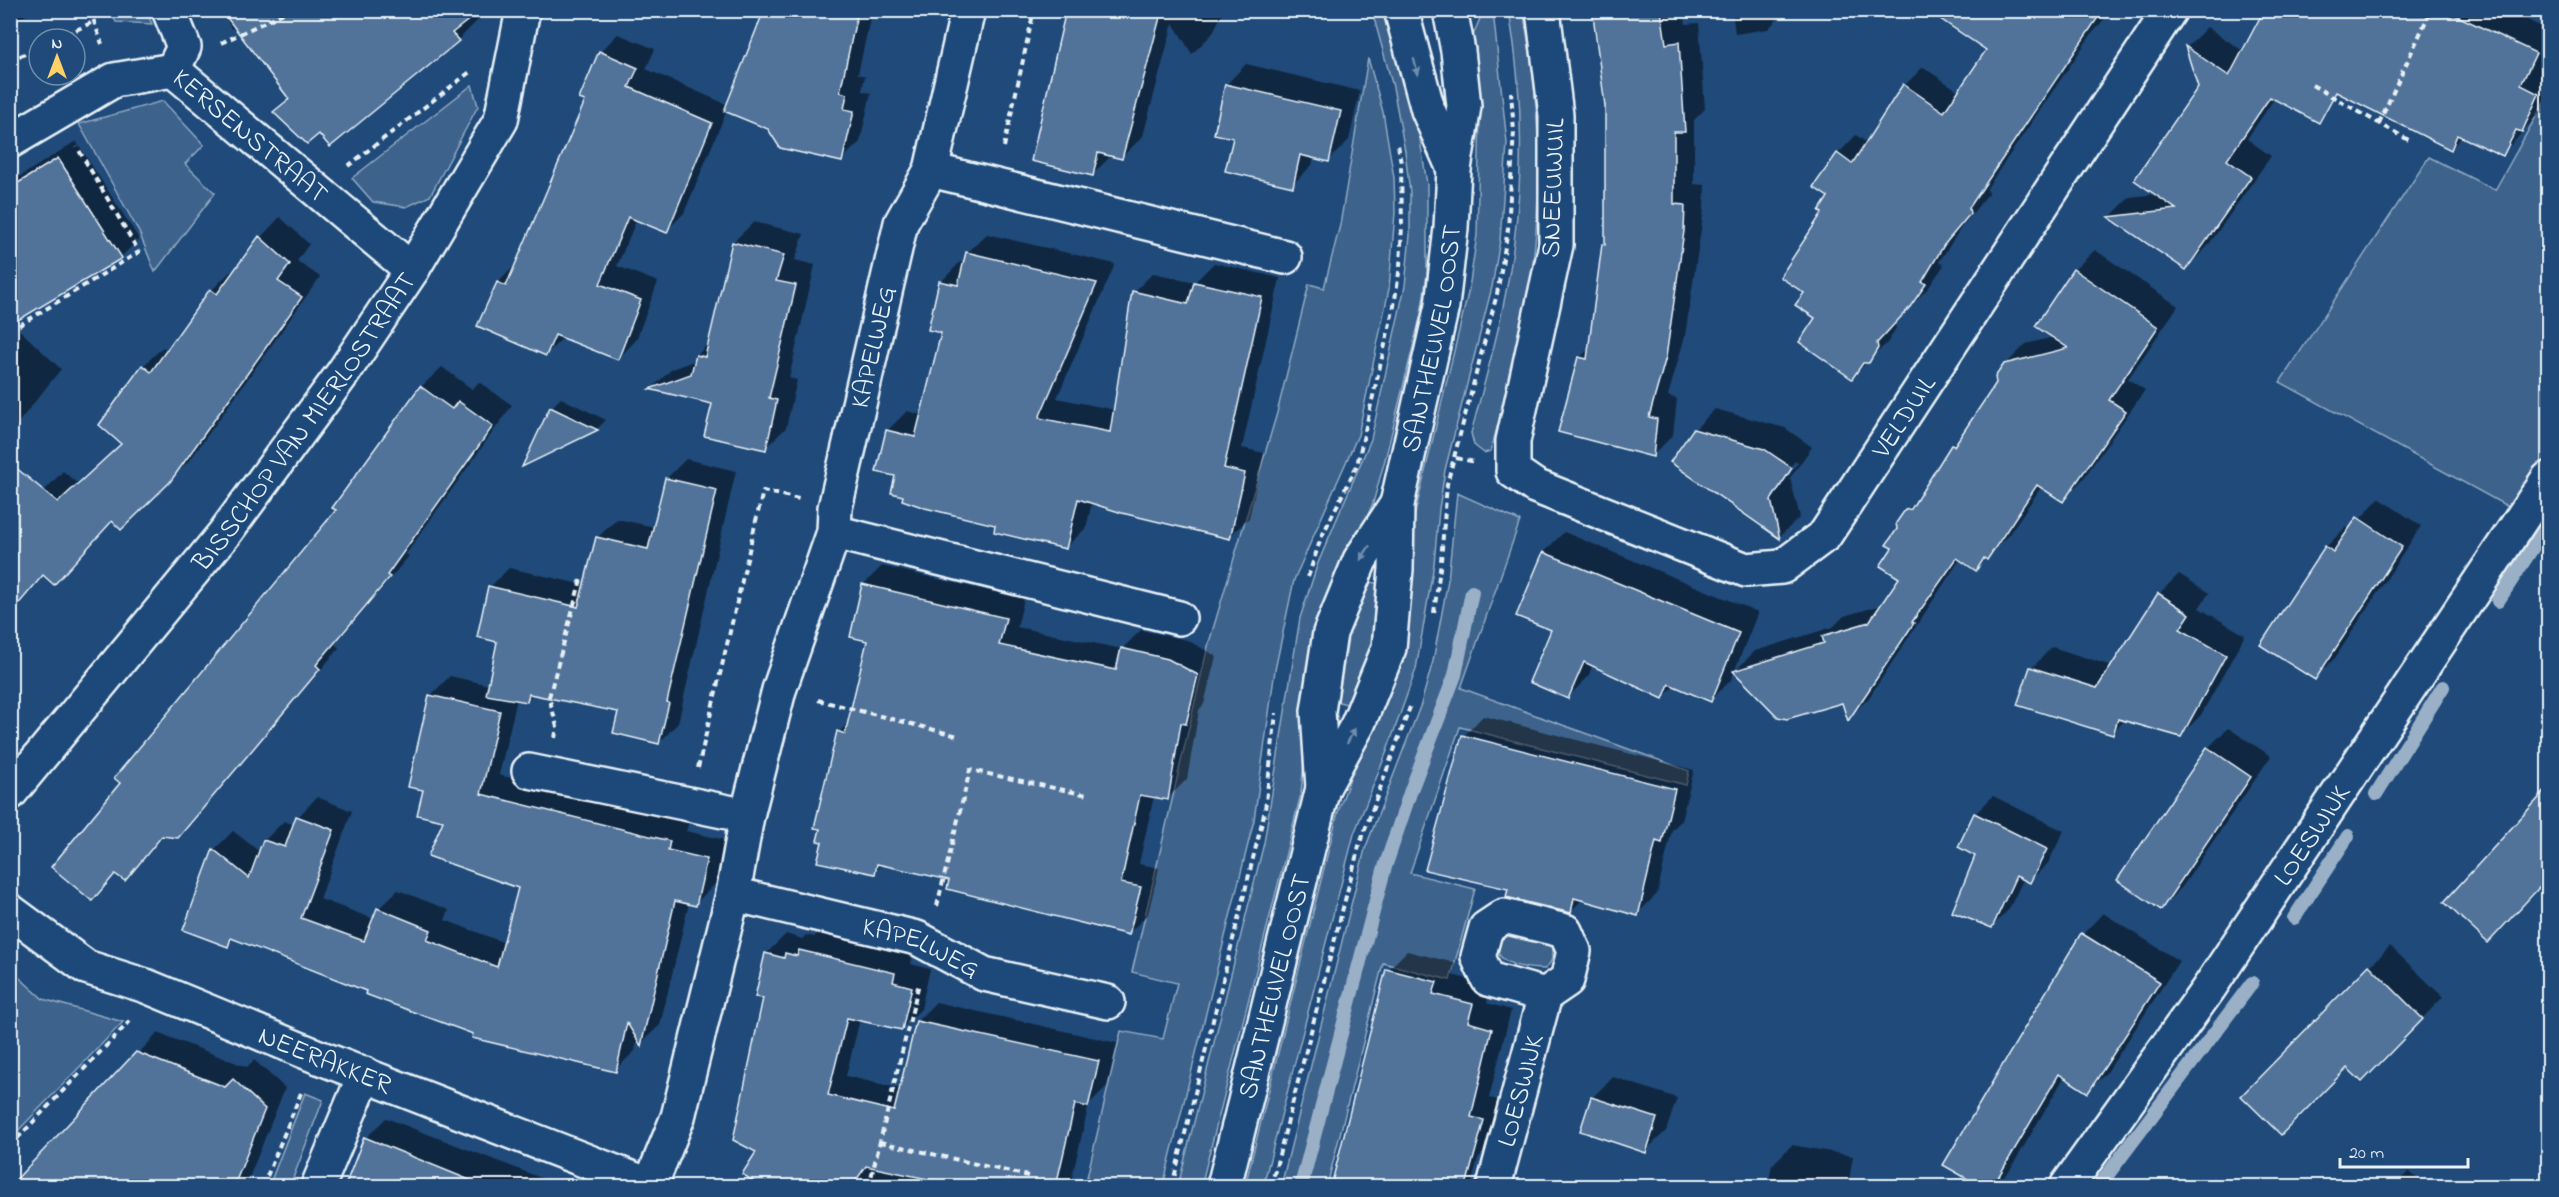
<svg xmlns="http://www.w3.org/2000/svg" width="2559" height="1197" font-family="'Indie Flower',sans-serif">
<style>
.green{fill:#3c628c;stroke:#92aac2;stroke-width:1.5}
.shadow{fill:#0007;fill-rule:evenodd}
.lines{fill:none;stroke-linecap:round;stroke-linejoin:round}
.stream{stroke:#9ab0c7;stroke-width:14}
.building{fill:#517399;stroke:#e8f1f8;stroke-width:1.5}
.street-casing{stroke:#e8f1f8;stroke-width:38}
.secondary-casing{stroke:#e8f1f8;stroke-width:38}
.path{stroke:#e8f1f8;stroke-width:4;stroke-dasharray:6 4.5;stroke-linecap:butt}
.street{stroke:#1f4a7a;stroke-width:33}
.secondary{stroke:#1f4a7a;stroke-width:33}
.oneway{fill:#6f8dac}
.labels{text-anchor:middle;stroke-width:5;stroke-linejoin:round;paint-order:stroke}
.street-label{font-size:27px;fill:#e8f1f8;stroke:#1f4a7a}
</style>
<rect width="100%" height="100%" fill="#1f4a7a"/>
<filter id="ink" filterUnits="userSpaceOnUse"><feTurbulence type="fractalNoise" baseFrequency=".0167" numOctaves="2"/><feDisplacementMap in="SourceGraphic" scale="12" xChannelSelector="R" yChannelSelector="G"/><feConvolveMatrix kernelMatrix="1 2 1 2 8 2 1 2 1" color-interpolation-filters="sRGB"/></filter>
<g filter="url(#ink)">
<g class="green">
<polygon points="110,11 146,11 152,24 116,22"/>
<polygon points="1372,11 1385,11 1418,127 1427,184 1427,274 1421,314 1386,456 1373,503 1354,547 1306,739 1301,794 1201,1186 1178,1186 1264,843 1300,618 1318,563 1371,439 1405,286 1410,235 1410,193 1405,151 1393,87"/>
<polygon points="1483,11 1493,11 1507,143 1500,240 1492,287 1445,470 1439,509 1434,564 1416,669 1387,751 1354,834 1263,1186 1245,1186 1338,812 1351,775 1388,692 1416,509 1469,289 1477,235 1480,115 1470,43"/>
<path d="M 1509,11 L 1523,11 C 1542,107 1543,204 1528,300 C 1520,351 1503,401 1491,451 L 1484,453 L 1474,445 L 1471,433 C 1488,370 1506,307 1514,242 C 1524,166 1522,86 1509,11 Z"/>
<polygon points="1368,58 1383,112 1394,178 1395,212 1389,289 1358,435 1294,580 1275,670 1254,820 1163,1186 1085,1186 1121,1031 1163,1039 1177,983 1132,972 1208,646 1277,413 1309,284 1324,288 1340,225"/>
<polygon points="472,85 478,106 430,196 406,207 373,202 352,178"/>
<polygon points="2548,95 2548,456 2514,510 2280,382 2429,157 2495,190"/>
<polygon points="163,101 204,145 185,164 215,193 155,272 139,232 79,124"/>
<polygon points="1457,493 1520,521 1461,688 1689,771 1686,785 1460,727 1410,873 1475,889 1450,980 1383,963 1327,1186 1281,1186 1365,849 1421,704 1433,661 1448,580"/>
<polygon points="1362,580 1388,586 1357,707 1332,700 1337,667"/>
<path d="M 1505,933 L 1552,944 C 1554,955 1553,961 1545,969 C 1524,969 1480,962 1505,933 Z"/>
<polygon points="11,970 43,999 123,1022 11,1138"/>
<polygon points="305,1093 323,1100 290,1186 269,1186"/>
</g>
<g class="shadow">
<polygon points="10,10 36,10 15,21"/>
<polygon points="223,10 488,10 458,40 330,145 319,132 275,112 290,98 235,27 231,29"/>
<polygon points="809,10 886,10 880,16 871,14 858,74 865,76 862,91 871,93 860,142 841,160 727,110 684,213 666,231 637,219 617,266 658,282 636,340 618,359 564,337 546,354 498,283 516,264 587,101 600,52 618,34 655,49 646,69 728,105"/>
<polygon points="1071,10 1224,10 1212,34 1192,54 1173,23 1143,136 1122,157 1112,155 1093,174"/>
<polygon points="1599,10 1684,10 1686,24 1699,23 1705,109 1694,120 1694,184 1705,185 1704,209 1685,336 1668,396 1677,399 1673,435 1652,456 1580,358 1590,347 1604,245 1607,242 1606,106 1594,16"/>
<polygon points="1732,10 1786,10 1768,29 1735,34"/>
<polygon points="1931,10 2112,10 2091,35 1987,188 1988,194 1963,225 1939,262 1944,265 1929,287 1895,323 1896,328 1888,342 1852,377 1817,318 1806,293 1824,213 1831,197 1838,154 1856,135 1867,143 1905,85 1923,67 1960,92 1988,50"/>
<polygon points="2270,10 2507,10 2548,30 2548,46 2540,66 2548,70 2548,94 2541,111 2502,155 2463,136 2451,148"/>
<polygon points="2207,27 2246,53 2297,65 2247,139 2271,156 2207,247 2186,268 2110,217 2130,197 2157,194 2199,88 2187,47"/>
<polygon points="1246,64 1360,91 1349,140 1329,160 1314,157 1312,165 1292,185 1234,137 1226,85"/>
<polygon points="76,141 139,239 121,257 12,323 61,369 10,433 10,183"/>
<polygon points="280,217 309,244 297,261 320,277 190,460 121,527 113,520 54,583 44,574 10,615 10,527 63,471 78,484 122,443 143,366 163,347 168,351 212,290 231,271 235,273 261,237"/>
<polygon points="754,222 804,234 795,260 815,265 789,378 797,380 786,428 765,448 714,403 652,388 672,369 696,360 697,355 710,342 733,242"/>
<polygon points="987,234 1115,264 1057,398 1115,410 1134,292 1153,273 1195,282 1214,263 1280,278 1242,448 1264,453 1249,518 1229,537 1092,502 1086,528 1066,547 904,495 897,475 887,431 907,411 922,415 943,332 941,282 960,262 965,263 967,253"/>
<polygon points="2095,250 2178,306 2128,379 2145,390 2083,479 2063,500 2042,486 2007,537 1976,569 1961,558 1868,699 1848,718 1843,702 1735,671 1755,651 1833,627 1844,616 1882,605 1901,578 1894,548 1906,511 1921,496 1952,446 1963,435 1998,383 2005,365 2026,344 2054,337 2074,270"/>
<polygon points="442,367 472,389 479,382 512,405 406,554 409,556 335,644 339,648 198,815 177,836 165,835 125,879 116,873 91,899 122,783 338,510 421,387"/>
<polygon points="561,398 606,420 597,429 525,464 551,408"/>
<path d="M 1715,409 L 1785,428 L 1812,447 L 1790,478 L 1800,517 L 1779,537 L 1694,430 ZM 1795,461 L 1798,462 L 1773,499 L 1770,499 Z"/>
<polygon points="686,459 736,471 678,723 659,743 620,711 534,693 527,701 517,699 499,775 689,822 686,831 725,840 715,884 695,904 689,903 660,1025 641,1043 638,1037 635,1051 615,1070 475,1033 235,938 227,945 214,850 233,831 260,852 265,840 284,821 295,825 298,817 317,797 352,811 320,899 374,919 378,909 398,890 449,910 445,920 505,943 520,887 445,820 425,789 430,696 450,676 489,685 499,641 490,587 509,568 585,585 597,538 617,519 655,527 667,478"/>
<polygon points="2379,498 2421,526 2335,658 2314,678 2326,547 2346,527 2351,529"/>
<polygon points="1564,532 1758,612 1731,680 1711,700 1675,685 1663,697 1593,664 1588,677 1568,697 1553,629 1544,552"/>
<polygon points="882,566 1024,599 1017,627 1122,649 1141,630 1187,640 1216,656 1204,704 1199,710 1187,779 1168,798 1154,796 1139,864 1159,868 1148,914 1129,933 951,878 883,863 875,872 824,840 839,732 849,722 869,640 863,585"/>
<polygon points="2179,574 2209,593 2199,608 2245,635 2201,715 2181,735 2126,719 2112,733 2032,668 2052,647 2112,666 2159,594"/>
<polygon points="1483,716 1694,770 1681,821 1672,830 1657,894 1637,914 1583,899 1570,912 1464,736"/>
<polygon points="2228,728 2271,756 2182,887 2161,908 2208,748"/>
<polygon points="2548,791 2548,877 2509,920 2446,902"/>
<polygon points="1993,796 2064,831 2048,863 2030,881 2024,878 2009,909 1992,927 1977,855 1960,847 1976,813"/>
<polygon points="2103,913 2179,961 2108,1071 2088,1091 2065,1076 2010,1170 1993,1186 1983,1186 1946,1164 2083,934"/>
<polygon points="819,932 913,954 911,964 930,969 921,1009 902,1028 860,1019 846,1076 901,1089 917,1021 936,1002 1117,1043 1107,1086 1089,1104 1070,1186 764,1186 744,1173 758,1152 765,997 757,995 767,953 786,934 802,939 806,935 814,937"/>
<polygon points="2390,946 2443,997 2383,1059 2347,1066 2243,1096"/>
<polygon points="1407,951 1455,963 1452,975 1491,985 1487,1003 1511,1010 1489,1098 1502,1101 1490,1146 1478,1158 1471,1186 1333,1186 1388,970"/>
<polygon points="158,1033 247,1067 254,1060 285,1088 249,1178 241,1186 11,1186"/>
<polygon points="1613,1077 1677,1098 1666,1131 1645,1151 1592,1098"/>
<polygon points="386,1118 562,1186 347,1186 366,1138"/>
<polygon points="1792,1145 1853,1156 1848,1186 1768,1186 1772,1165"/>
<polygon points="2409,1171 2425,1186 2394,1186"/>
</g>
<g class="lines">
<g class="stream">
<polyline points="2498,601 2548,524"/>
<polyline points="2376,794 2443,687"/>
<polyline points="2294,918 2348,836"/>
<polyline points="1301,1186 1384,870 1411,790 1455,675 1472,592"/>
<polyline points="2099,1186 2252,983"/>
</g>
</g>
<g class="building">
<polygon points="221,10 481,10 452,33 459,41 330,147 319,134 307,144 273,112 289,99"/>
<polygon points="764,10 858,10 840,92 847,94 844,109 854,111 842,162 780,148 768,129 724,111"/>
<polygon points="1066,10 1162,10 1122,159 1098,153 1093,176 1031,161"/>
<polygon points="1626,10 1661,10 1666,44 1679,42 1685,132 1674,132 1674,204 1685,205 1684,231 1666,357 1649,417 1657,419 1653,457 1558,432 1578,357 1587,359 1602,244 1605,245 1605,106 1593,15"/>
<polygon points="1927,10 2103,10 1969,208 1970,214 1944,245 1922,282 1926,284 1910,307 1877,343 1878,348 1869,363 1863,363 1852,379 1799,342 1815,318 1795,305 1804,293 1780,277 1822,213 1819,211 1828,197 1813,187 1837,153 1852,164 1903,84 1944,112 1986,50"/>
<polygon points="2264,10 2436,10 2451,17 2453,14 2536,53 2521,85 2539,94 2522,132 2516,130 2503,156 2457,135 2451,150 2336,92 2319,123 2270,97 2227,160 2251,177 2186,270 2108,217 2176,209 2134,180 2198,87 2185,46 2229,76"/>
<polygon points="599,51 638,68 629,87 712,123 667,233 628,217 600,284 641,300 618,360 555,335 546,356 477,326 497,282 506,286 585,101 579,99"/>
<polygon points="1225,84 1341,111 1329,162 1300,155 1293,187 1225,171 1233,138 1214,134"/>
<polygon points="58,158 122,258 10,325 10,188"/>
<polygon points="259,236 290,264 278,281 302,297 170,482 121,530 112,521 54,585 43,575 10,614 10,463 58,502 121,444 99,425 142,365 151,372 210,289 217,294"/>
<polygon points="732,242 784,255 776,281 796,285 769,398 777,400 766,450 704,436 712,404 649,389 691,374 696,355 705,357"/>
<polygon points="966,252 1097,283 1039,418 1110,432 1132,291 1188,304 1194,282 1262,297 1224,468 1245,473 1230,539 1122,513 1078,499 1066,549 994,532 995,525 925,508 902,500 903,496 891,493 895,476 876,472 886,430 915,437 941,333 928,330 939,281 958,285"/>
<polygon points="2073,269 2158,327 2109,400 2126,411 2063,502 2037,485 1987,560 1984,558 1976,571 1957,558 1912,622 1914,623 1848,721 1842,703 1787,719 1778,717 1733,671 1824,643 1822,636 1869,622 1899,578 1880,566 1892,548 1886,545 1897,529 1896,523 1905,510 1911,509 1951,445 1954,446 1996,383 1995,377 2004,364 2068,348 2035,326"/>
<polygon points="420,386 452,409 458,401 493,426 387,575 390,577 316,665 320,669 253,749 178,838 162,836 125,881 115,874 92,901 51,867 120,783 114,778 336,510 332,508"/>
<polygon points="550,407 598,430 522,467"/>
<polygon points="1693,429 1764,449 1792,468 1771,500 1780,539 1670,462"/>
<polygon points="665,478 717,490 667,702 669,703 659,744 613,733 618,712 529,694 527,702 486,695 497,642 477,637 488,586 578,607 596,537 648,549"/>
<polygon points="2357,517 2402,547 2315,680 2260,645 2325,546 2333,552"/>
<polygon points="1543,552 1739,633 1711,702 1669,684 1663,699 1584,662 1568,699 1529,682 1551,630 1516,616"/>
<polygon points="862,584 1006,618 999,645 1116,670 1121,648 1168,659 1198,675 1186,724 1181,723 1168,800 1140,795 1121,883 1141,887 1129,935 947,889 949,880 877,864 875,874 817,862 822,842 817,841 820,829 814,828 837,731 845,734 867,641 850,637"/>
<polygon points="2158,593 2190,614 2180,629 2226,655 2181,737 2118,719 2113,735 2017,705 2030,667 2097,688"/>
<polygon points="429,695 500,711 481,794 670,841 668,850 707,859 696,906 675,901 641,1046 627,1023 616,1072 472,1038 473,1034 365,994 366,991 231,938 228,947 183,930 213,849 249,878 263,840 285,847 296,816 334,830 301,918 364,941 377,908 431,930 427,940 497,967 518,888 428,856 443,821 417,815 423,790 408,787"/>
<polygon points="1462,735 1675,789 1662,843 1656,841 1638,916 1574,898 1571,913 1506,897 1508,889 1425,870"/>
<polygon points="2207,747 2251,777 2161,910 2117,880"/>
<polygon points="2548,788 2548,878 2488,943 2444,902"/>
<polygon points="1974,813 2047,849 2030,883 2016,876 1992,928 1952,912 1975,856 1958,847"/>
<polygon points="2081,933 2160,982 2088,1093 2059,1074 1993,1186 1980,1186 1943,1165"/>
<polygon points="799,950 895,973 893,982 912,987 902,1030 847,1018 828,1095 894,1111 916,1021 1099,1061 1088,1107 1075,1104 1056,1186 961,1186 866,1166 852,1186 761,1186 742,1174 756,1152 733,1140 763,998 755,997 765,953 784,958 785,953 797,956"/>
<polygon points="2369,965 2423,1019 2362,1082 2347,1068 2281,1135 2241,1096"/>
<polygon points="1386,969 1437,982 1433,994 1473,1004 1468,1022 1492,1029 1471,1117 1484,1120 1466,1186 1331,1186"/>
<polygon points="136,1052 225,1087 233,1079 265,1109 234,1186 10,1186"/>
<polygon points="1591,1097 1657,1118 1646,1153 1580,1131"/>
<polygon points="364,1137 482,1185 482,1186 345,1186"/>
</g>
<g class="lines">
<defs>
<g id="street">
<polyline points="169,10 184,47 173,70"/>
<path id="s1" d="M 1543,10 L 1556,115 L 1556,245 L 1513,441 L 1513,471 L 1535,486 L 1746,570 L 1782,567 L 1825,535 L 2170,10"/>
<path id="s2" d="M 10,141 L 114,80 L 173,70 L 412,270"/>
<polyline points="931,170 1285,257"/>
<polyline points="834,532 1179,618"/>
<polyline points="529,771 747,816"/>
<path id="s3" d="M 10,793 L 224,534 L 343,373 L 412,270 L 501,120 L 523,10"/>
<path id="s4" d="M 733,894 L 917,938 L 984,974 L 1108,1002"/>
<path id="s5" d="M 10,911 L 86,967 L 146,986 L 316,1056 L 651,1186"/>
<polyline points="318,1186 365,1074"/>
<path id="s6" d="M 650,1186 L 678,1117 L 733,894 L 747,816 L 779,690 L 834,532 L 835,508 L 901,223 L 931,170 L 968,10"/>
<path id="s7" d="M 1494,1186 L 1545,995 L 1567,980 L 1574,951 L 1565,931 L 1504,916 L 1486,928 L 1478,957 L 1488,979 L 1545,995"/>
<path id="s8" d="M 2067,1186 L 2209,988 L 2548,479"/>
</g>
<g id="secondary">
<polyline points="1401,10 1428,110 1454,169"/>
<polyline points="1323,788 1318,711 1330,633 1360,560 1397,504"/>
<path id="s9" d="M 1224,1186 L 1323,788 L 1358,724 L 1389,648 L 1396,569 L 1397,504 L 1442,306 L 1451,228 L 1454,169 L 1464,106 L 1458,51 L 1450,10"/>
</g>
</defs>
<use href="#street" class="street-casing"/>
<use href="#secondary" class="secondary-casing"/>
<g class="path">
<polyline points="90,10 102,44"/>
<polyline points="57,39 95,21"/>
<polyline points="221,43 290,10"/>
<polyline points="10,61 39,47"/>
<polyline points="2312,85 2412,142"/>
<polyline points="2379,123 2431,10"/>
<polyline points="1004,147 1034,10"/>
<polyline points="348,166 470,72"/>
<polyline points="10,331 139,252 77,147"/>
<polyline points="1456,458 1475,462"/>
<polyline points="1308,577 1321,538 1357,465 1394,306 1400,266 1402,225 1401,164 1398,144"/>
<polyline points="1434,613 1441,561 1447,484 1497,294 1508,229 1514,131 1511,92"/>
<polyline points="818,700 958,736"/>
<polyline points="555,738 557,727 549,697 581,579"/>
<polyline points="698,768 763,491 799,499"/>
<polyline points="937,906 970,770 1087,795"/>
<polyline points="880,1142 1028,1176"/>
<polyline points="10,1146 130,1021"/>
<polyline points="263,1186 301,1093"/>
<polyline points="869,1186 919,983"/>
<polyline points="1172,1186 1265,810 1276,713"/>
<polyline points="1271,1186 1359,846 1410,707"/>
</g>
<use href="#street" class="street"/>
<use href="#secondary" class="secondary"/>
</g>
<defs><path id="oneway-solid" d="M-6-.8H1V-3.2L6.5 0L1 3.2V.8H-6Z" transform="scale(1.5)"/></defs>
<g class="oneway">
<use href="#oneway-solid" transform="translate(1416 67) rotate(75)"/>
<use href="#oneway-solid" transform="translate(1365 553) rotate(123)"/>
<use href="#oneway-solid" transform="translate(1351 736) rotate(-62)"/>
</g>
</g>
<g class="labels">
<g class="street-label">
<text dy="9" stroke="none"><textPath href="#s2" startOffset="282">KERSENSTRAAT</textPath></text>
<text transform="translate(1552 188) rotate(-88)" y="9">SNEEUWUIL</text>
<text dy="9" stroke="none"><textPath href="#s9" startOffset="879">SANTHEUVEL OOST</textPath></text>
<text dy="9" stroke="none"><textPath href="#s6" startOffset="870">KAPELWEG</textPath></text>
<text dy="9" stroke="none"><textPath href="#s1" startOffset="952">VELDUIL</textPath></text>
<text dy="9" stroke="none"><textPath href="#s3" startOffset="474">BISSCHOP VAN MIERLOSTRAAT</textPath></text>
<text dy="9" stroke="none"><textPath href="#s8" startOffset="428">LOESWIJK</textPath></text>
<text dy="9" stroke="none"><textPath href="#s4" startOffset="196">KAPELWEG</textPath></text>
<text dy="9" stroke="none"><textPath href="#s9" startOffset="206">SANTHEUVEL OOST</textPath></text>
<text dy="9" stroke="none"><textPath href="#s5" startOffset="351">NEERAKKER</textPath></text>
<text dy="9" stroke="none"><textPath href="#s7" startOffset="99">LOESWIJK</textPath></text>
</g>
</g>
<rect width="2559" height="1197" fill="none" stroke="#1f4a7a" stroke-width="36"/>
<rect x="18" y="18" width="2523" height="1161" fill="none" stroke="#e8f1f8" stroke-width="2" filter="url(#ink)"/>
<g transform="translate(57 57)"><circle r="28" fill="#1f4a7a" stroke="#6f8dac" stroke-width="1.5"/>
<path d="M0-4.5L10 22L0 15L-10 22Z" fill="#ffd166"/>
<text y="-9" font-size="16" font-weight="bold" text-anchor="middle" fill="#e8f1f8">N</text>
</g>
<path d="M2340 1158v9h128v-9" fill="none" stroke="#e8f1f8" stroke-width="3"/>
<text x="2349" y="1158" font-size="18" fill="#e8f1f8" stroke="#1f4a7a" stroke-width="4.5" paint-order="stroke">20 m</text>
</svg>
